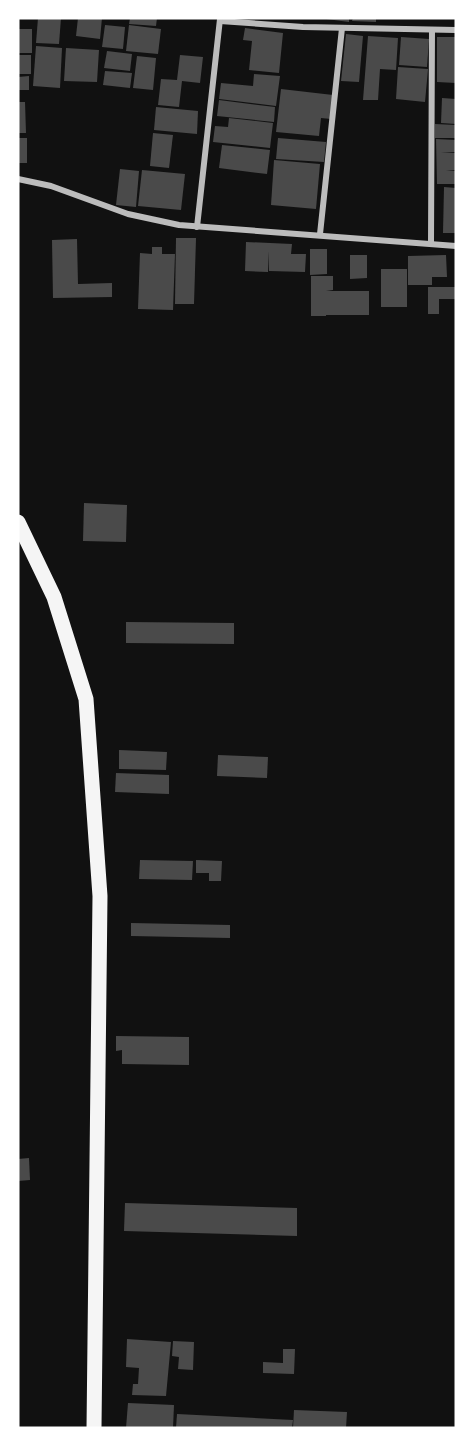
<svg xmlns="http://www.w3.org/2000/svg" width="474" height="1446" font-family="'Work Sans',sans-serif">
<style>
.building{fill:#4a4a4a}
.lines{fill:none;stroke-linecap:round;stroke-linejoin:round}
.minor{stroke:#bcbcbc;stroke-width:6}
.primary{stroke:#f5f5f5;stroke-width:15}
</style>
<rect width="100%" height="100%" fill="#111"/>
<g class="building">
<polygon points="38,18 61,18 59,44 36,43"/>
<polygon points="78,18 102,18 100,39 76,36"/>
<polygon points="130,18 157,18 156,26 129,24"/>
<polygon points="319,18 349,18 349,22"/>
<polygon points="353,18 376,18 376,22 352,21"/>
<polygon points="105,25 125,27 123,49 102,47"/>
<polygon points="129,25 161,29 158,54 126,51"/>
<polygon points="245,28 283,33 279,73 249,70 252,41 243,40"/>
<rect x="18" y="29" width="14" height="24"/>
<polygon points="346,34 363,36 359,82 341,81"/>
<polygon points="368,36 398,38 396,70 380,69 378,100 363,100"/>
<polygon points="401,37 429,39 427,67 399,65"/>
<polygon points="437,37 456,37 456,83 437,82"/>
<polygon points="36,46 62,48 60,88 33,86"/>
<polygon points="66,48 99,50 97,82 64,81"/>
<polygon points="107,51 132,54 130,71 104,68"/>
<rect x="18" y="55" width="13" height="19"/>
<polygon points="180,55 203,57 200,83 182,81 179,107 158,105 161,79 177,80"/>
<polygon points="137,56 156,58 153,90 133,88"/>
<polygon points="398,67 428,69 425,102 396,99"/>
<polygon points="105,71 132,73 130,88 103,85"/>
<polygon points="254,74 280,76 276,106 219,99 221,83 253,86"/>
<polygon points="29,76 29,90 18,90 18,77"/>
<polygon points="281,89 333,95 331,119 321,118 319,136 276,132"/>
<polygon points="442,98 456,99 456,124 441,123"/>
<polygon points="219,100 275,107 274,122 217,116"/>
<polygon points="18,102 25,102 26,133 18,133"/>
<polygon points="156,107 198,111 197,134 154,130"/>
<polygon points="229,118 273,123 270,148 213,142 215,126 228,127"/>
<polygon points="435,124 456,125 456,138 435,138"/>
<polygon points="153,133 173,135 169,168 150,166"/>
<rect x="18" y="138" width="9" height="25"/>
<polygon points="278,138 326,142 324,162 276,159"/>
<polygon points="436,139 456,140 456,152 441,152 456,153 456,170 446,170 456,171 456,184 437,184"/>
<polygon points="222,145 270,150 267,174 219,168"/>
<polygon points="274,160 320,164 316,209 271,205"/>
<polygon points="120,169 139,171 136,207 116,205"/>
<polygon points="142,170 185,174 181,210 138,206"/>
<polygon points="444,187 456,188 456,233 443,233"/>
<polygon points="176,238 196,238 194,304 175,304"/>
<polygon points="77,239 78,284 112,283 112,297 53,298 52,240"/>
<polygon points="246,242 292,244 291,254 306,254 305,272 269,271 269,251 268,272 245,271"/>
<polygon points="152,247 162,247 162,254 175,254 173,310 138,309 140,253 152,254"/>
<polygon points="310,249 327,249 327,274 310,275"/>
<polygon points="350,255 367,255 367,278 350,279"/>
<polygon points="446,255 447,277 432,277 432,285 408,285 408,256"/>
<rect x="381" y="269" width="26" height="38"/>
<polygon points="311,276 333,276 333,290 326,291 369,291 369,315 326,315 326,302 326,316 311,316"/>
<polygon points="428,287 456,287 456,299 439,299 439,314 428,314"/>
<polygon points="84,503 127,505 126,542 83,541"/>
<polygon points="126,622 234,623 234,644 126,643"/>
<polygon points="119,750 167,752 166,770 119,769"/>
<polygon points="218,755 268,757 267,778 217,776"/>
<polygon points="116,773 169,775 169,794 115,792"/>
<polygon points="140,860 193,861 192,880 139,879"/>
<polygon points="196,860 222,861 221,881 209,881 209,873 196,873"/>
<polygon points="131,923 230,925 230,938 131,936"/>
<polygon points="116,1036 189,1037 189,1065 122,1064 122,1050 116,1051"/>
<polygon points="29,1158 30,1180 18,1181 18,1159"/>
<polygon points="125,1203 297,1208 297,1236 124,1231"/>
<polygon points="127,1339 171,1342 166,1396 132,1395 133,1384 138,1384 139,1368 126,1367"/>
<polygon points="173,1341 194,1342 193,1370 178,1369 179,1357 172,1356"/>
<polygon points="283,1349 295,1349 294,1374 263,1373 263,1362 283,1363"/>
<polygon points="128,1403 174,1405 173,1428 126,1428"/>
<polygon points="294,1410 347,1412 346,1428 293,1428"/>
<polygon points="177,1414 293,1420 292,1428 176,1428"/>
</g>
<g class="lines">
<g class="minor">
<polyline points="220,21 303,27 456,30"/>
<polyline points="18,179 51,186 128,214 179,225 456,246"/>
<polyline points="197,227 220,19"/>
<polyline points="320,234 342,28"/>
<polyline points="431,242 432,30"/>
</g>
<polyline class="primary" points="18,522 54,597 86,699 100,896 94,1428"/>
</g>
<rect width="474" height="1446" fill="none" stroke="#ffffff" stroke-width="39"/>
</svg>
